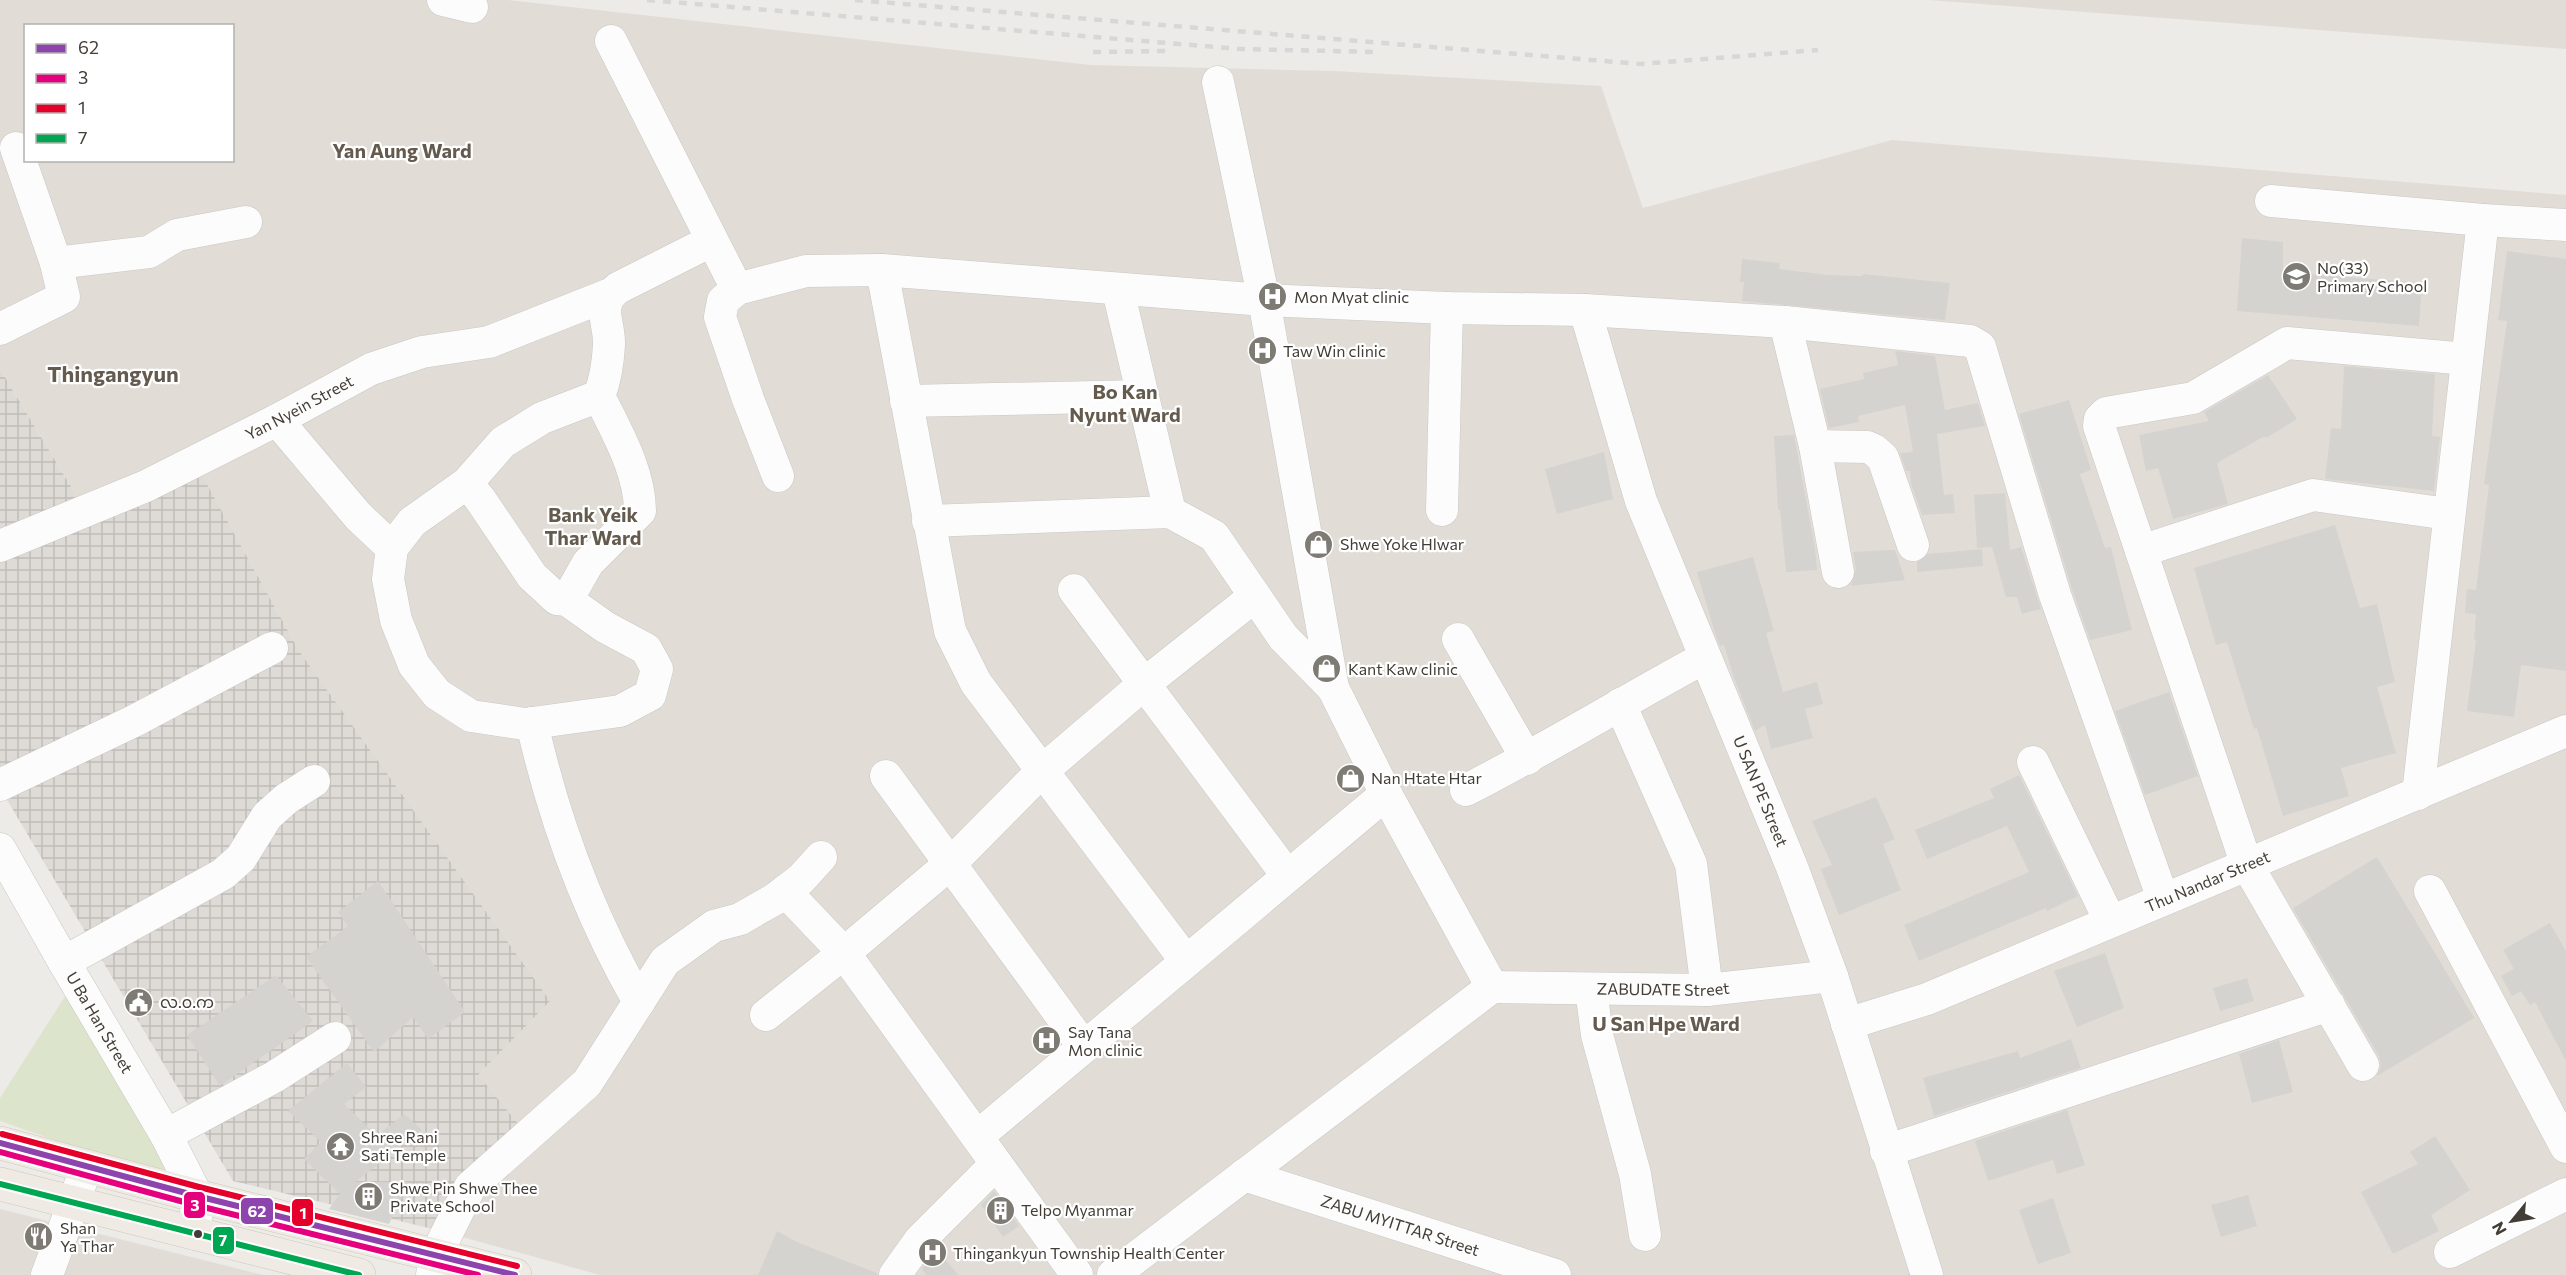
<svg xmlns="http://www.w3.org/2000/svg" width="2566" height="1275" font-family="Commissioner,'Noto Sans Myanmar',sans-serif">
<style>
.residential{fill:#e1ddd6;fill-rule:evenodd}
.industrial{fill:url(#industrial-grid)}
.green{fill:#dce5cb}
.building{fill:#d5d3cf}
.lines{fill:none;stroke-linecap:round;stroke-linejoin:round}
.minor-casing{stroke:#cac7c4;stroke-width:33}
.major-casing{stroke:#cec6b8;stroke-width:34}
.minor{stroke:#fcfcfc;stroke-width:32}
.major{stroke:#efebe4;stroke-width:33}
.rail{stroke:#d8d7d7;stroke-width:4.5;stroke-dasharray:8 8;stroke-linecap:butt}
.bus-1-casing{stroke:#fff;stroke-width:10}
.bus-2-casing{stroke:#fff;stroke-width:10}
.bus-3-casing{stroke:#fff;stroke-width:10}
.bus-4-casing{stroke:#fff;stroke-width:10}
.bus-1{stroke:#8e44ad;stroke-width:6}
.bus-2{stroke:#e5007d;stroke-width:6}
.bus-3{stroke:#e4002b;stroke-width:6}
.bus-4{stroke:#00a651;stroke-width:6}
.bus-dot{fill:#423d36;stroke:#fff;stroke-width:2}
.labels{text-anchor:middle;stroke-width:4.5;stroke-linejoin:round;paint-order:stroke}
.poi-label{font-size:16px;fill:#423d36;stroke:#fff;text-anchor:start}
.street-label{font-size:16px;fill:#423d36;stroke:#fff}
.quarter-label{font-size:20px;font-weight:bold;fill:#645a4e;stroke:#fff}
.district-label{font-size:22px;font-weight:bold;fill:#645a4e;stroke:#fff}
.line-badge{stroke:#fff;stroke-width:2}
.badge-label{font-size:16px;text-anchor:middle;font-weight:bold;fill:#fff}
</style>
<defs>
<pattern id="industrial-grid" width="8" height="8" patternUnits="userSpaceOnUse" patternTransform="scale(1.5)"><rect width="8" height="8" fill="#dedad6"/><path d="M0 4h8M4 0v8" fill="none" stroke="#c0bcb8"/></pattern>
</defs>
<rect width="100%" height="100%" fill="#edebe8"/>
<g class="residential">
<path d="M 0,0 L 507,0 L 1091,65 L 1335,71 L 1601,86 L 1643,208 L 1892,140 L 2566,195 L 2566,1275 L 600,1275 L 437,1230 L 478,1075 L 299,651 L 199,471 L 91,520 L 0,369 ZM 26,26 L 232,26 L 232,160 L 26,160 Z"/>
<polygon points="1929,0 2566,0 2566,49"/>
<polygon points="0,1209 263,1275 0,1275"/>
</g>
<polygon class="industrial" points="0,369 91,520 199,470 299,651 550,1001 478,1075 520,1126 437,1230 233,1181 0,788"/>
<polygon class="green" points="73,984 169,1166 152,1174 0,1121 0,1098"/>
<g class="building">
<polygon points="2242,238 2283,242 2283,272 2422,283 2419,326 2237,311"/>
<polygon points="2507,251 2566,259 2566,671 2521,665 2514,717 2467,711 2476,640 2474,639 2476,614 2465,613 2467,589 2476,590 2489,485 2484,484 2507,321 2498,320"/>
<polygon points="1742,259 1780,263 1779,269 1828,275 1863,276 1863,274 1950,283 1945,320 1742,301 1744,282 1740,282"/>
<polygon points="1895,351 1935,356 1945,410 1978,403 1985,426 1937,434 1944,495 1953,494 1955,513 1922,515 1911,483 1910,471 1906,471 1900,453 1913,452 1905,405 1858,416 1859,422 1829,428 1820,389 1864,379 1863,373 1898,365"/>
<polygon points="2344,366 2435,374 2432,436 2440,437 2434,491 2325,479 2331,428 2341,429"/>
<polygon points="2268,375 2297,419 2266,438 2265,436 2217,463 2228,504 2173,519 2158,468 2146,471 2139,435 2209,421 2204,412"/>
<polygon points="2069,400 2091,470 2080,474 2105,548 2111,547 2132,630 2090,640 2072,589 2019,414"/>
<polygon points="1794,435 1815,548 1817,570 1786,572 1780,510 1778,510 1774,436"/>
<polygon points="1604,452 1613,499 1557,514 1545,469"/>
<polygon points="2005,493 2010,550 2021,547 2041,609 2022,614 2017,597 2006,597 1992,547 1977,548 1974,495"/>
<polygon points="2335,525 2360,608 2377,604 2395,682 2377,687 2396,753 2341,768 2349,796 2283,816 2257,728 2254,729 2227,642 2216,645 2194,568"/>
<polygon points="1982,549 1983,566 1917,572 1917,562 1928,554"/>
<polygon points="1889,550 1895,550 1905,580 1851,586 1856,569 1853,552"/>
<polygon points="1753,557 1774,631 1766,633 1783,692 1817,682 1823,704 1805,709 1813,738 1771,749 1765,725 1755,731 1734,678 1724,645 1720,646 1714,630 1697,572"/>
<polygon points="2169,692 2198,776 2145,795 2115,711"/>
<polygon points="2019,775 2078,896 2047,911 2046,908 1919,961 1904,925 2029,872 2007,826 1927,859 1915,830 1994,798 1990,789"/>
<polygon points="1876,797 1895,839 1883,844 1901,890 1839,915 1821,869 1832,865 1812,821"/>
<polygon points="2377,857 2474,1018 2377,1076 2381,1066 2379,1056 2293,908"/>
<polygon points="378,881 465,1012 428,1039 413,1017 374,1052 306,957 348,926 338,912"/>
<polygon points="2550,923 2566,951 2566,1061 2535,1002 2530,1005 2521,991 2512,996 2501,976 2514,969 2503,950"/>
<polygon points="2105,953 2124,1008 2077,1027 2054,971"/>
<polygon points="276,975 313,1021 220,1086 187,1035"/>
<polygon points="2247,978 2254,1001 2220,1011 2213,988"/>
<polygon points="2071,1039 2081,1068 1934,1116 1923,1078 2018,1051 2020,1058"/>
<polygon points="2279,1040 2293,1092 2252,1103 2239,1054"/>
<polygon points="347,1063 366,1087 344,1104 377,1136 404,1114 422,1130 355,1182 409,1182 389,1224 329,1209 340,1194 304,1159 321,1142 288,1111"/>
<polygon points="2067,1110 2085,1165 2057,1174 2053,1160 1988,1181 1975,1141"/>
<polygon points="2435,1136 2470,1190 2431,1215 2439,1231 2393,1254 2361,1192 2418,1164 2410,1152"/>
<polygon points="994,1191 1019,1226 1003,1237 981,1205"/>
<polygon points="2248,1195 2257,1226 2221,1237 2211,1205"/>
<polygon points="2053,1198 2071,1253 2038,1264 2019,1210"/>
<polygon points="777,1231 799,1243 877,1273 877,1275 758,1275"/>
<polygon points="937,1249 958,1275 926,1275 922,1269"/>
</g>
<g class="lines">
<defs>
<g id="minor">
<polyline points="443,0 472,7"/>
<polyline points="611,41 737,289 806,271 882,270 1264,300 1447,308 1585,310 1785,322 1970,341 1980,347 2055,595 2163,899"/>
<polyline points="1218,82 1264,300 1333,688 1386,794 1492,987"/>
<polyline points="2271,201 2483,220 2566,225"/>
<polyline points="56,263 149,252 177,235 246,222"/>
<polyline points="882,270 950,631 976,683 1186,961"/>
<polyline points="737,289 723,301 720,317 748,399 778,476"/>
<polyline points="1118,290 1170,512"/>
<path id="s1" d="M 1585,310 L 1641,501 L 1792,867 L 1832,976 L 1927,1275"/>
<polyline points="1785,322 1815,446 1867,447 1874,450 1883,458 1913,545"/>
<polyline points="0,329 64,297 56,263 16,148"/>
<polyline points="906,401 1142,396"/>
<polyline points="277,420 358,516 392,548"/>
<polyline points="1815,446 1838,572"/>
<polyline points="467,483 480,499 532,576 557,599 567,600 605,627 646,649 657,669 650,695 620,711 525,724 471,716 437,694 414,665 396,620 388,579 392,548 412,522 467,483 503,442 542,418 599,396"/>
<polyline points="1442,510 1447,308"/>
<polyline points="928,521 1170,512 1214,536 1283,637 1333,688"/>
<path id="s2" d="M 0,546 L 146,486 L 277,420 L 371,369 L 422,352 L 489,342 L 608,295"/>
<polyline points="2141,551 2313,495 2448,514"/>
<polyline points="1074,590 1287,875"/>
<path d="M 567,600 L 588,563 L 640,511 C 640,471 616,431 599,396 C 606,379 608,363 609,345 C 610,321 595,306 618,288 L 711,241"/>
<polyline points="1458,639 1527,759"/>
<polyline points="1620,704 1691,864 1707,990"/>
<path d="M 532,723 C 554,821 589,915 639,1002"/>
<polyline points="2033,762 2110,921"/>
<polyline points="886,776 1084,1047"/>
<polyline points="0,785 134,721 272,648"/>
<path d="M 1466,790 C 1547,749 1624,701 1704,658"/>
<polyline points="2418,794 2483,220"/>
<path id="s3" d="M 0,849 L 64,962 L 166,1135 L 197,1196 L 195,1234"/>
<polyline points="785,891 844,953 1077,1275"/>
<polyline points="2430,891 2566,1147"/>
<polyline points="64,962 223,874 241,858 267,816 286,799 314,781"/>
<path id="s4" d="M 1492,987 L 1707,990 L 1832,976"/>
<polyline points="1591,989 1597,1035 1635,1174 1645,1235"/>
<polyline points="766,1015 844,953 951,863 1041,772 1144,684 1255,596"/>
<path id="s5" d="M 1847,1024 L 1927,999 L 2566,731"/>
<polyline points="2363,1065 2246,863 2099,426 2100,419 2106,413 2193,398 2287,343 2467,359"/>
<polyline points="166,1135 274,1077 335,1038"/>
<polyline points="978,1136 1386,794"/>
<polyline points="1886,1151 2329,1005"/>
<path id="s6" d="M 1244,1175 L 1555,1275"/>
<polyline points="2450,1252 2566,1194"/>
<polyline points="47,1275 87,1166"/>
<polyline points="432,1275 436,1255 470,1187 587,1083 665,961 714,926 740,919 775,899 801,879 821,857"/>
<polyline points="895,1275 920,1240 996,1164"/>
<polyline points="1113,1275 1492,987"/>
</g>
<g id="major">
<polyline points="0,1143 197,1196 515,1275"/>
<polyline points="0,1184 359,1275"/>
</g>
</defs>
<use href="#minor" class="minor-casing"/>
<use href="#major" class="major-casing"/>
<use href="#minor" class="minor"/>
<use href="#major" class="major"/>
<g class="rail">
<polyline points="647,0 1240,49 1378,52"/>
<polyline points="855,0 1641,64 1818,50"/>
<polyline points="1093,52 1165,51"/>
</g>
<defs>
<polyline id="bus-1" points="0,1143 197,1196 515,1275"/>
<polyline id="bus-2" points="0,1152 195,1205 478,1275"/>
<polyline id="bus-3" points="2,1134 199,1187 517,1266"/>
<polyline id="bus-4" points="0,1184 359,1275"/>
</defs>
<use href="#bus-1" class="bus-1-casing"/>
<use href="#bus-2" class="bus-2-casing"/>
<use href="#bus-3" class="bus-3-casing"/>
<use href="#bus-4" class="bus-4-casing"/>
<use href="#bus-1" class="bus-1"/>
<use href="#bus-2" class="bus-2"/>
<use href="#bus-3" class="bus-3"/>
<use href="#bus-4" class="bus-4"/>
</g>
<defs>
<symbol id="school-disc" viewBox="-11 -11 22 22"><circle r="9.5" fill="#7e7a74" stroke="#fff"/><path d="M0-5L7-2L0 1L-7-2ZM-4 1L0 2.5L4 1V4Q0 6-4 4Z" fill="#fff"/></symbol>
<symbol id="hospital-disc" viewBox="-11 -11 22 22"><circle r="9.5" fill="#7e7a74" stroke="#fff"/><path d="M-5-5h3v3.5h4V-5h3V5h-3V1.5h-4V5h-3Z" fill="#fff"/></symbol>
<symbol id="shop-disc" viewBox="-11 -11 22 22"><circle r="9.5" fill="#7e7a74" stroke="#fff"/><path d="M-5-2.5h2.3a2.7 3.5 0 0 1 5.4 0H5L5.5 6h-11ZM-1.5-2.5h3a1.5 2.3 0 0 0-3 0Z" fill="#fff"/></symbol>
<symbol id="civic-disc" viewBox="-11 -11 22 22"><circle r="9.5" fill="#7e7a74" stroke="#fff"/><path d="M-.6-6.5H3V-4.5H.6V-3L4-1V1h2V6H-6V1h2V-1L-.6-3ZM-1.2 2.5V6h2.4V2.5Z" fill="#fff"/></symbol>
<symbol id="temple-disc" viewBox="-11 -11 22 22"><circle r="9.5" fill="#7e7a74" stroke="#fff"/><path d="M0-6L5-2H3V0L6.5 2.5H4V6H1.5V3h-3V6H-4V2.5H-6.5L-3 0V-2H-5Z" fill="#fff"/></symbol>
<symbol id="building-disc" viewBox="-11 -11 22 22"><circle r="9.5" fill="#7e7a74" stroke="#fff"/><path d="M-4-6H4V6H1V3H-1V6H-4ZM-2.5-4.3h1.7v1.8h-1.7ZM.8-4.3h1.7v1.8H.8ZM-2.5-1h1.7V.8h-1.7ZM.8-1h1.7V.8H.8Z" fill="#fff"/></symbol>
<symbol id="restaurant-disc" viewBox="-11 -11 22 22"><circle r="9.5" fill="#7e7a74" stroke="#fff"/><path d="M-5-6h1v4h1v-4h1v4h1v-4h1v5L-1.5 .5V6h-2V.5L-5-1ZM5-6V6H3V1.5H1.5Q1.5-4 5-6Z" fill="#fff"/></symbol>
</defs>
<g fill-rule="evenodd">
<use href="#school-disc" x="2280" y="260" width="33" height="33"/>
<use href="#hospital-disc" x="1256" y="280" width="33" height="33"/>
<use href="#hospital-disc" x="1246" y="334" width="33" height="33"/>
<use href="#shop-disc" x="1302" y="528" width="33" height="33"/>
<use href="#shop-disc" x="1310" y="652" width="33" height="33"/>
<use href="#shop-disc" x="1334" y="762" width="33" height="33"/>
<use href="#civic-disc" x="122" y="986" width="33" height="33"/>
<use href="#hospital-disc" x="1030" y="1024" width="33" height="33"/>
<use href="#temple-disc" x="324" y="1130" width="33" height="33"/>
<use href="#building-disc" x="352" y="1180" width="33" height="33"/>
<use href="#building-disc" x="984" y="1194" width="33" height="33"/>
<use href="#restaurant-disc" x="22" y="1220" width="33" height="33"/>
<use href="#hospital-disc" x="916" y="1236" width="33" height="33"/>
</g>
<circle class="bus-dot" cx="198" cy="1234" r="5"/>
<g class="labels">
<g class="poi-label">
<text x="2317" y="274">No(33)<tspan x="2317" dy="18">Primary School</tspan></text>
<text x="1294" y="303">Mon Myat clinic</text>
<text x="1283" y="357">Taw Win clinic</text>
<text x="1340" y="550">Shwe Yoke Hlwar</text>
<text x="1348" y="675">Kant Kaw clinic</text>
<text x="1371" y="784">Nan Htate Htar</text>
<text x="160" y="1008">လ.၀.က</text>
<text x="1068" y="1038">Say Tana<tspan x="1068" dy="18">Mon clinic</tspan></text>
<text x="361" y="1143">Shree Rani<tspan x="361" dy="18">Sati Temple</tspan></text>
<text x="390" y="1194">Shwe Pin Shwe Thee<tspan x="390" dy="18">Private School</tspan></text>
<text x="1021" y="1216">Telpo Myanmar</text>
<text x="60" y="1234">Shan<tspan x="60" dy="18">Ya Thar</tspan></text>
<text x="953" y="1259">Thingankyun Township Health Center</text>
</g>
<g class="street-label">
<text dy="6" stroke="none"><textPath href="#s2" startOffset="330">Yan Nyein Street</textPath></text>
<text dy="6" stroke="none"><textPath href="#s1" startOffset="513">U SAN PE Street</textPath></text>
<text dy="6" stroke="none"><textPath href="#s5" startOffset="388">Thu Nandar Street</textPath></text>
<text dy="6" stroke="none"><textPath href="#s4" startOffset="171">ZABUDATE Street</textPath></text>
<text dy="6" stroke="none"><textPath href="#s3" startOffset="200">U Ba Han Street</textPath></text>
<text dy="6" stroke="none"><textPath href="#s6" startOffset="164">ZABU MYITTAR Street</textPath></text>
</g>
<g class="quarter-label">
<text x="402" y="158">Yan Aung Ward</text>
<text x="1125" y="399">Bo Kan<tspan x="1125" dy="23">Nyunt Ward</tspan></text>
<text x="593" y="522">Bank Yeik<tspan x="593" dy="23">Thar Ward</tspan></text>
<text x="1666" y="1031">U San Hpe Ward</text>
</g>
<g class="district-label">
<text x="113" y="382">Thingangyun</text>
</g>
</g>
<g class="line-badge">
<rect x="183" y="1191" width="23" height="28" rx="6" fill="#e5007d"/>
<rect x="240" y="1197" width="34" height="28" rx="6" fill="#8e44ad"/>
<rect x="291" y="1198" width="23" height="29" rx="6" fill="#e4002b"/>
<rect x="212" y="1226" width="23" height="29" rx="6" fill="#00a651"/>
</g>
<g class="badge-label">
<text x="195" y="1211">3</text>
<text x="257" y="1217">62</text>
<text x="303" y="1219">1</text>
<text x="223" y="1246">7</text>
</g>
<rect x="24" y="24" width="210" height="138" fill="#ffffff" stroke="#b3b1af" stroke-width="1.5"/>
<rect x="36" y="44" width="30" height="9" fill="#8e44ad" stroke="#b3b1af" stroke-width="1.5"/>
<text x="78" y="54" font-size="18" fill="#423d36">62</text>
<rect x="36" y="74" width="30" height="9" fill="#e5007d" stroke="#b3b1af" stroke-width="1.5"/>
<text x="78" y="84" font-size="18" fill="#423d36">3</text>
<rect x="36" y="104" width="30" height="9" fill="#e4002b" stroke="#b3b1af" stroke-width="1.5"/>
<text x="78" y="114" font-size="18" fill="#423d36">1</text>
<rect x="36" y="134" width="30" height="9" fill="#00a651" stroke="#b3b1af" stroke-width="1.5"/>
<text x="78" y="144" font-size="18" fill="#423d36">7</text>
<g transform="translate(2512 1221) rotate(240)" stroke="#ffffff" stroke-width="4.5" paint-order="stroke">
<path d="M0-4.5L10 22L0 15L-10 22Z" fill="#423d36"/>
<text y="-9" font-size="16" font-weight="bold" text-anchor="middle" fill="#423d36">N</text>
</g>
</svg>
